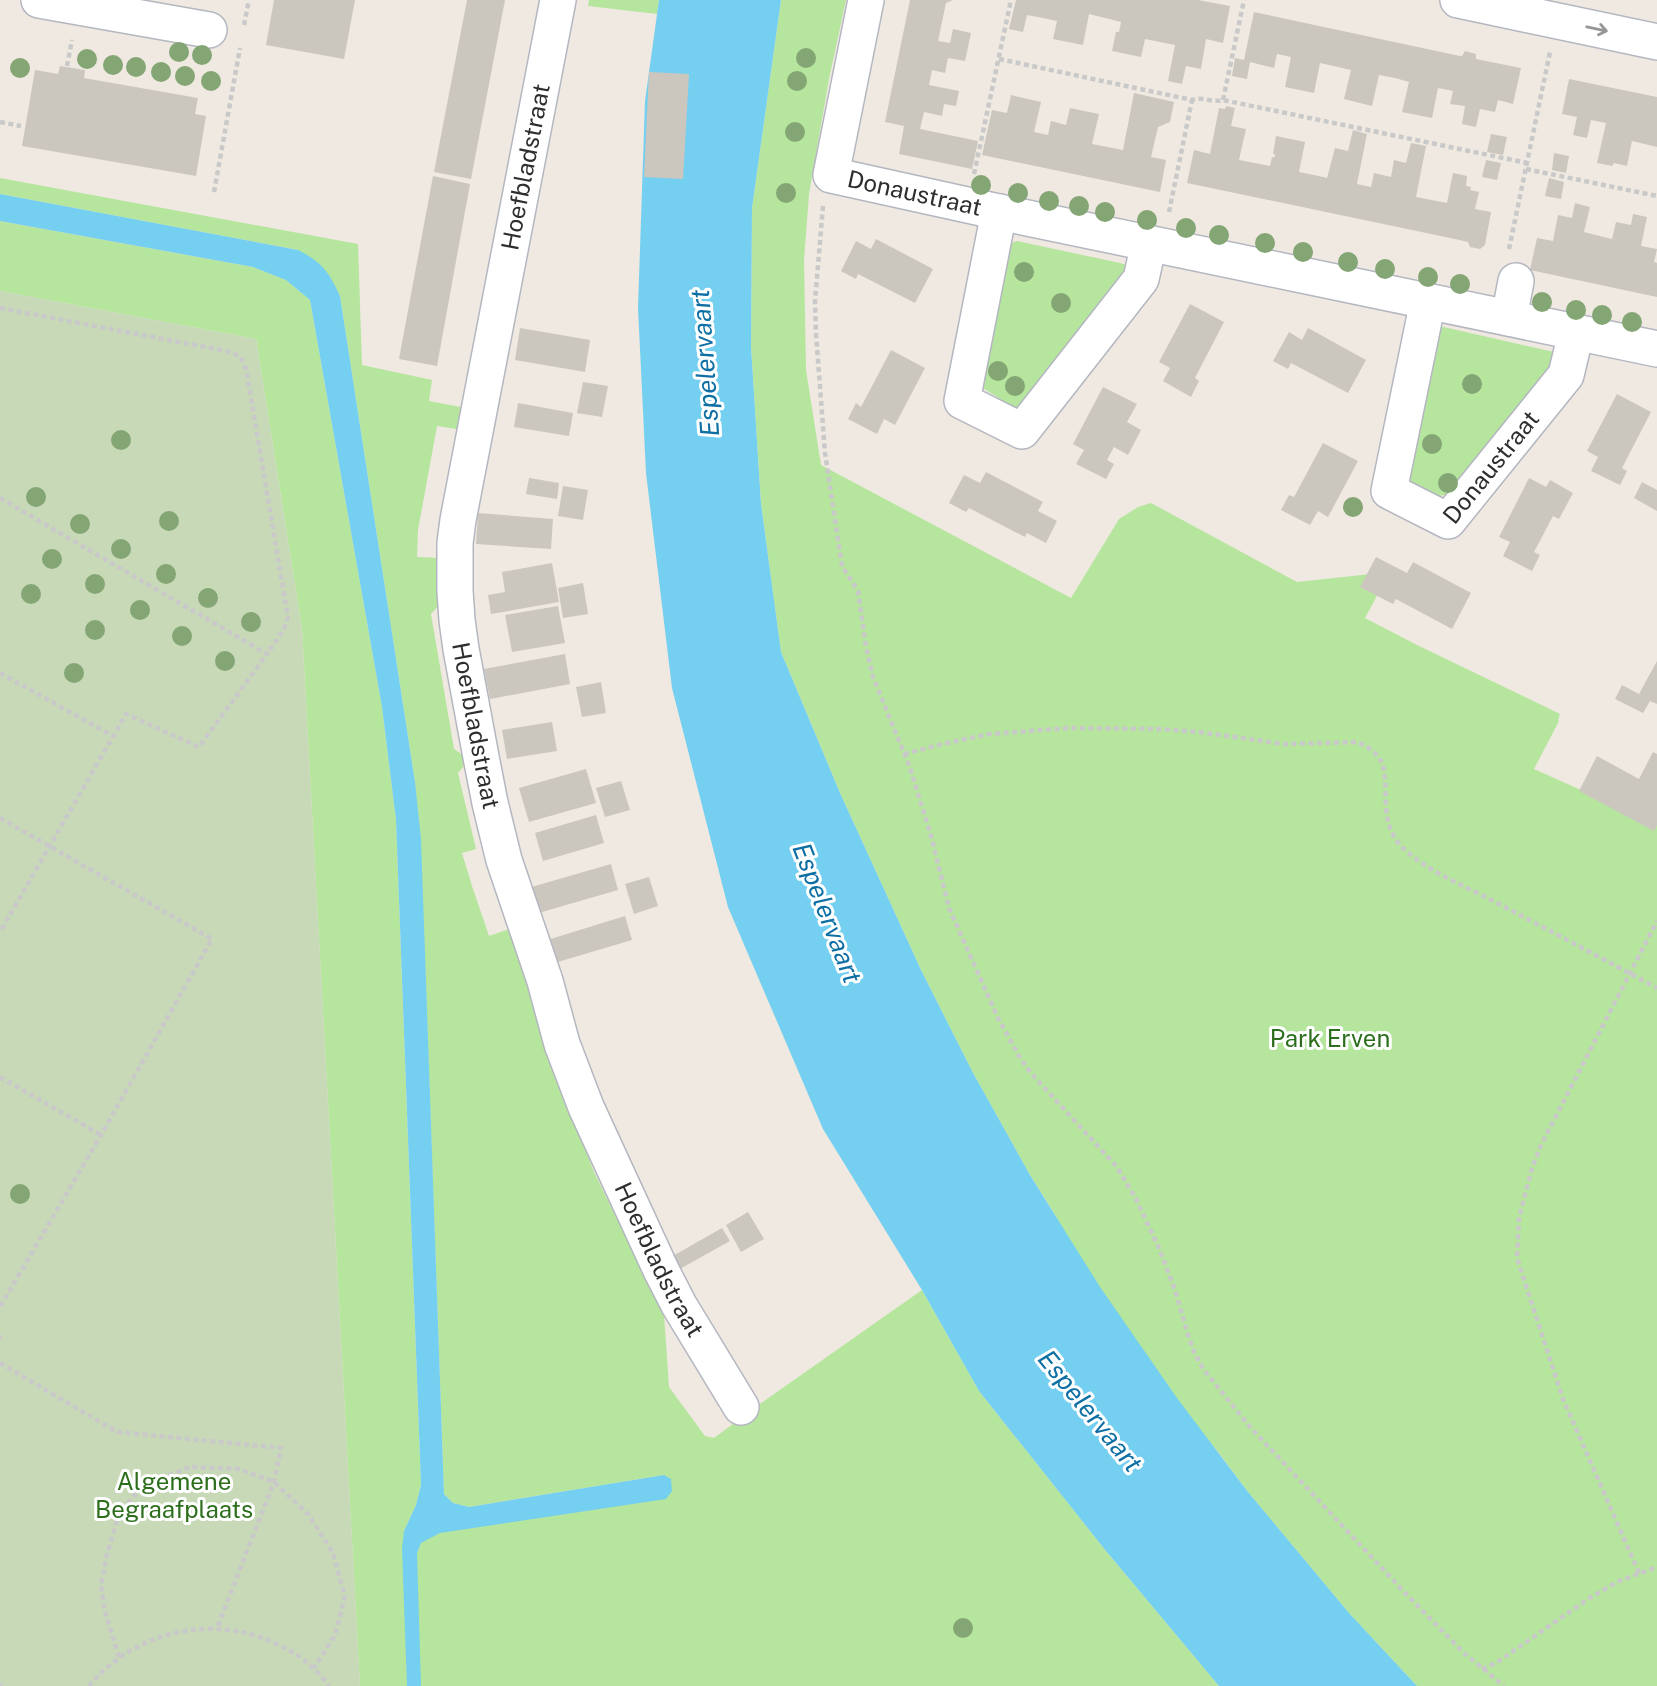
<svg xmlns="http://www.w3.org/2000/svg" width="1657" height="1686" font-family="'Public Sans',sans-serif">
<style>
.green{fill:#b6e59e}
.cemetery{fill:#c8d9b8}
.water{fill:#75cff0}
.building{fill:#cbc7bf}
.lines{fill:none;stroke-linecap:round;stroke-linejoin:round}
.minor-casing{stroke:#b4b7c1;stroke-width:38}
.path{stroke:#c9c9c9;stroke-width:4.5;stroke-dasharray:5 3.5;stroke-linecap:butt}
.minor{stroke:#fff;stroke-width:35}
.tree{fill:#84a574}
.oneway{stroke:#969696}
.labels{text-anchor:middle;stroke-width:6;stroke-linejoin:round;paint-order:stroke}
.street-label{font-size:24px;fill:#2e2e2e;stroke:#fff}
.park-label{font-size:24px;fill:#2c6e1b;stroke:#fff}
.water-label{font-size:26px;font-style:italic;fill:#0d6fa3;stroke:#fff}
</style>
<rect width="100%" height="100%" fill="#efe9e1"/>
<g class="green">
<polygon points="589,0 659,0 657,14 588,6"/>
<polygon points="781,0 846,0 829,79 809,194 804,260 806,370 821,465 1071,598 1119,519 1138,507 1151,503 1297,582 1371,574 1385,581 1365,618 1415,644 1560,714 1558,720 1559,721 1534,769 1657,824 1657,1686 1417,1686 1349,1613 1248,1492 1219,1453 1125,1342 1051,1208 1030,1175 972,1071 921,970 840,793 781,652 761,504 751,347 752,208"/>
<polygon points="0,178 358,244 362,365 432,380 429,401 466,408 462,430 437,426 418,530 417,557 441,558 442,602 431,614 454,749 467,758 468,761 458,773 476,849 462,853 472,886 489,936 512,928 572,1116 594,1172 664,1315 669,1387 705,1436 714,1438 760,1404 922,1290 979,1391 1106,1551 1219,1686 360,1686 302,629 256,339 0,291 0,221 253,267 286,280 310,300 382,707 396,820 421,1485 416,1505 404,1531 664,1475 469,1507 453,1503 444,1494 426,992 415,782 340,296 298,250 0,194"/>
<polygon points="1017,241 1120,263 1133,267 1031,418 978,385 1004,246"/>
<path d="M 1435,325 L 1554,352 L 1558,362 L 1454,493 C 1433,499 1418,495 1408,476 Z"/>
</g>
<polygon class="cemetery" points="0,291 256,339 302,629 360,1686 0,1686"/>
<g class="water">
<polygon points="659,0 781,0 752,208 751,347 761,504 781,652 840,793 921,970 972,1071 1030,1175 1100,1287 1177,1398 1248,1492 1349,1613 1417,1686 1219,1686 1106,1551 979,1391 922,1290 823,1129 728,907 672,688 646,473 638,308 645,101"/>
<path d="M 0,194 L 298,250 C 322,262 329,272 340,296 L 415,782 L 421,839 L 444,1494 L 453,1503 L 469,1507 L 664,1475 L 671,1479 L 672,1491 L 666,1499 L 440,1533 L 421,1543 L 417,1553 L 421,1686 L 407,1686 L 402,1549 L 404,1531 L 416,1505 L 421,1485 L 396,820 L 382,707 L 310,300 L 286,280 L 253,267 L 0,221 Z"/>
</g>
<g class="building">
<polygon points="274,0 355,0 344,59 266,45"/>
<polygon points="467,0 505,0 471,179 434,172"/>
<polygon points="910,0 953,0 946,3 938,41 950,43 953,29 971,33 965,61 948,58 945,73 932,70 929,85 959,91 956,106 944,104 942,116 924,112 920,129 978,141 972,169 899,154 904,126 885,122"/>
<polygon points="1016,0 1198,0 1230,6 1223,43 1206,39 1201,69 1186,66 1182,84 1168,81 1175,45 1145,39 1141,57 1112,51 1116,32 1119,32 1121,22 1089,14 1083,45 1053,39 1057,21 1043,18 1027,15 1023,32 1009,29"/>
<polygon points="1254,12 1460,56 1462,56 1465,51 1476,54 1476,59 1521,68 1513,104 1498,100 1495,112 1480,109 1476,127 1462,124 1465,106 1450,104 1453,91 1438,88 1432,118 1402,112 1409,82 1395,78 1379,75 1372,106 1344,99 1351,70 1320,63 1314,93 1285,87 1291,57 1277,54 1274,68 1250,62 1247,79 1232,76 1235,58 1244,60"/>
<polygon points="60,66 85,70 84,78 198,98 195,114 206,116 196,176 22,146 35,70 58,74"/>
<polygon points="649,72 689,74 683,179 644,177"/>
<polygon points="1569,79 1657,97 1657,147 1632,141 1627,166 1614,163 1612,166 1597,163 1606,123 1591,120 1587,138 1573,135 1577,117 1562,114"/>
<polygon points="1134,93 1174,102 1170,122 1158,127 1151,157 1166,160 1160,192 982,155 992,110 1007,113 1011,95 1041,102 1034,132 1048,135 1051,121 1066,125 1070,108 1099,114 1092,144 1123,150"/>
<polygon points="1226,106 1235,108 1231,126 1246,129 1239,160 1270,166 1272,157 1274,158 1275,154 1273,154 1276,136 1305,142 1299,172 1314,175 1327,178 1335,148 1348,151 1353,130 1367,134 1357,184 1371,187 1374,173 1391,177 1394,160 1406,163 1411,143 1426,146 1416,197 1447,203 1453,173 1467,176 1466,186 1471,187 1470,190 1479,192 1475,209 1491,212 1485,245 1480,249 1470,247 1468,242 1455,239 1187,183 1194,150 1210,154 1219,108 1225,109"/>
<polygon points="1491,134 1507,137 1503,155 1487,152"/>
<polygon points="1554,153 1569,156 1566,173 1552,170"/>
<polygon points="1486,160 1501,163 1497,180 1482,177"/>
<polygon points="433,176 470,184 437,366 399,359"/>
<polygon points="1549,178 1564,182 1561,199 1545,196"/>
<polygon points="1575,203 1590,207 1584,232 1612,239 1616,222 1631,225 1633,214 1647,217 1641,246 1657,249 1654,262 1657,263 1657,297 1530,270 1537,238 1553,241 1558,215 1572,218"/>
<polygon points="876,239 933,269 915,303 858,274 856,279 841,271 856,241 871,249"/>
<polygon points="1190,304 1224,322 1195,378 1199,381 1191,397 1163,381 1170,368 1159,362"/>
<polygon points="520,328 590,340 585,372 515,360"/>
<polygon points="1308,328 1366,360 1348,393 1291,363 1288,369 1273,361 1289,332 1302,340"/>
<polygon points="891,350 925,368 895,425 884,419 877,434 848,419 856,403 861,407"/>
<polygon points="583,382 608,386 602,417 577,413"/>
<polygon points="1103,387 1137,404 1127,422 1141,430 1128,455 1114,447 1107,460 1114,464 1106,479 1076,464 1084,450 1073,444"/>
<polygon points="1617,394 1651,412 1622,468 1627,471 1620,485 1591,471 1598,457 1587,451"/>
<polygon points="518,403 573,413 569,436 514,427"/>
<polygon points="1323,443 1358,461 1328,517 1318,511 1310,525 1281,510 1289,495 1294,497"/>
<polygon points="986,472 1043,502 1038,511 1057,521 1046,543 1027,533 1025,537 969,508 966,512 949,503 964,475 980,483"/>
<polygon points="529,478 559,483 557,499 526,494"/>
<polygon points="1529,478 1546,487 1550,480 1573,493 1559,519 1553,516 1534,552 1540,555 1532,571 1503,556 1510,542 1499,537"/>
<polygon points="1642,482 1657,490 1657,511 1634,498"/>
<polygon points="563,486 588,490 583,520 558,516"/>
<polygon points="478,513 553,519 551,549 476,544"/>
<polygon points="1376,557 1407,573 1413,562 1471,593 1452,629 1396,599 1393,604 1360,587"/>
<polygon points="552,563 559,602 491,614 488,595 505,592 502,572"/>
<polygon points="583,583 588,614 563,618 558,588"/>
<polygon points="558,606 565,643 512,652 505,615"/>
<polygon points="565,654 570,684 490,699 484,669"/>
<polygon points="1657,661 1657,704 1650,701 1643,713 1615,699 1622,685 1639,694"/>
<polygon points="601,682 606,713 582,717 576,687"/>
<polygon points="552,722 557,751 507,759 502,730"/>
<polygon points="1653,752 1657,754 1657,825 1654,831 1579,791 1597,756 1639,779"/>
<polygon points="586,769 596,803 529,822 519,788"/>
<polygon points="621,781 630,810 605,817 596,788"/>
<polygon points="596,815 604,843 543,861 535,833"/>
<polygon points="611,864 618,890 535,914 528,888"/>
<polygon points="649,877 658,906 634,914 625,884"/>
<polygon points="625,916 632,940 551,964 544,941"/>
<polygon points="748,1212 764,1239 741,1252 726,1225"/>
<polygon points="722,1228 730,1241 678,1270 671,1257"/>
</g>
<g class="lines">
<defs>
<g id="minor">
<polyline points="39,0 209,30"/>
<path id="s1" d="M 558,0 L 458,520 L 455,543 L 455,591 L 457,620 L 461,649 L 481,757 L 490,803 L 504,860 L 545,981 L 562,1044 L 586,1107 L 661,1270 L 679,1305 L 741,1407"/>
<path id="s2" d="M 866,0 L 831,175 L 999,212 L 1657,349"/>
<polyline points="1458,0 1657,42"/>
<polyline points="999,212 962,401 1022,431 1141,279 1149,243"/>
<path id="s3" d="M 1428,301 L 1389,491 L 1448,521 L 1566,375 L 1576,333"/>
<polyline points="1509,318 1516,281"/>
</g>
</defs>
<use href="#minor" class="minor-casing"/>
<g class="path">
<polyline points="244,25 249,0"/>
<path d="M 999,59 L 1192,100 C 1202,96 1212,103 1223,100 L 1527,163"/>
<polyline points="67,66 72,40"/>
<polyline points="1223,100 1244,0"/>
<polyline points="0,122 21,126"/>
<polyline points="1526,169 1657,196"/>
<polyline points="974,174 1011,0"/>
<polyline points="214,192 240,48"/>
<polyline points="823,206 815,301 816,334 825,453 842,566 858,591 866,647 873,677 909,765 930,832 949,908 998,1018 1019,1056 1030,1072 1117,1167 1136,1199 1158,1246 1175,1290 1188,1335 1194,1352 1204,1370 1250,1427 1407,1595 1464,1653 1504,1686"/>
<polyline points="1169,212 1192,100"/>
<polyline points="1509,249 1550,52"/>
<polyline points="0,308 226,351 240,356 246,369 288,617 284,629 267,654"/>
<polyline points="0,498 267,654 199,747 126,714 0,932"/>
<polyline points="0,673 113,736"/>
<path d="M 904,754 L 951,742 L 990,734 L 1068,728 L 1158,729 L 1199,732 L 1284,744 L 1357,742 C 1363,745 1370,747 1375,753 C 1397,774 1372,818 1403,848 C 1428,872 1465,886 1495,902 C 1549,930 1603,959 1657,988"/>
<polyline points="0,818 212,939 101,1135 0,1307"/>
<polyline points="0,1077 101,1135"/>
<polyline points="0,1335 0,1339"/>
<polyline points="0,1363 117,1432 281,1448 274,1482 217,1628"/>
<polyline points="1639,1573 1563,1399 1517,1258 1519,1218 1532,1168 1541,1145 1657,921"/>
<polyline points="119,1657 105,1612 101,1585 107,1554 119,1514 142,1486 190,1467 239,1469 274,1482 308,1514 333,1553 345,1597 335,1635 314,1668"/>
<polyline points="1482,1669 1496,1663 1591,1597 1619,1581 1657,1567"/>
<polyline points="0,1684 2,1686"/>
<path d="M 89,1686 C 133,1633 207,1614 270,1641 C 286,1648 303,1657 315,1670 C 320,1674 325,1681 329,1686"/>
</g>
<use href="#minor" class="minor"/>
</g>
<g class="tree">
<circle cx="179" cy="52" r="10"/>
<circle cx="202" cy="55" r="10"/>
<circle cx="806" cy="58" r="10"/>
<circle cx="87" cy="59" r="10"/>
<circle cx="113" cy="65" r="10"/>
<circle cx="136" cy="67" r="10"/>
<circle cx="20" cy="68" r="10"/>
<circle cx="161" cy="72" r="10"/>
<circle cx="185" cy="76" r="10"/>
<circle cx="211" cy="81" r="10"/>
<circle cx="797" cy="81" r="10"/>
<circle cx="795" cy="132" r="10"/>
<circle cx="981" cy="185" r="10"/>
<circle cx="786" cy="193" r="10"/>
<circle cx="1018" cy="193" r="10"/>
<circle cx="1049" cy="201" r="10"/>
<circle cx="1079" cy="206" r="10"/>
<circle cx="1105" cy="212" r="10"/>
<circle cx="1147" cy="220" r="10"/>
<circle cx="1186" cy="228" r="10"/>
<circle cx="1219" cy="235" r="10"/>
<circle cx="1265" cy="243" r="10"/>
<circle cx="1303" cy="252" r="10"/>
<circle cx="1348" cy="262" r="10"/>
<circle cx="1385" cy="269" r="10"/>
<circle cx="1024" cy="272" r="10"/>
<circle cx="1428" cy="277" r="10"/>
<circle cx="1460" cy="284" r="10"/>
<circle cx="1542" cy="302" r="10"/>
<circle cx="1061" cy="303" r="10"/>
<circle cx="1576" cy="310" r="10"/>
<circle cx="1602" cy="315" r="10"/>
<circle cx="1632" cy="322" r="10"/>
<circle cx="998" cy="371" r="10"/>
<circle cx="1472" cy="384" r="10"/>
<circle cx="1015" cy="386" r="10"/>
<circle cx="121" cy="440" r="10"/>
<circle cx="1432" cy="444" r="10"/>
<circle cx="1448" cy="483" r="10"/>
<circle cx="36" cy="497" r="10"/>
<circle cx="1353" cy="507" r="10"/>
<circle cx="169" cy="521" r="10"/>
<circle cx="80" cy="524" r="10"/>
<circle cx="121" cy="549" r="10"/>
<circle cx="52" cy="559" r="10"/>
<circle cx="166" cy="574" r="10"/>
<circle cx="95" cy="584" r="10"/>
<circle cx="31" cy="594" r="10"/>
<circle cx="208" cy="598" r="10"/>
<circle cx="140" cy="610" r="10"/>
<circle cx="251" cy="622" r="10"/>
<circle cx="95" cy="630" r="10"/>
<circle cx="182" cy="636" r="10"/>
<circle cx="225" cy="661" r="10"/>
<circle cx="74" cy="673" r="10"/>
<circle cx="20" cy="1194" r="10"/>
<circle cx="963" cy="1628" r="10"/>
</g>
<defs><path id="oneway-shaft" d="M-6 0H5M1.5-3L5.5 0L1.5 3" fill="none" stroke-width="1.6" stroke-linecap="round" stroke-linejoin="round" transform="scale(1.75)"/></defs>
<use class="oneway" href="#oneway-shaft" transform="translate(1597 29) rotate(12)"/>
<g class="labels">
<g class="street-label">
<text transform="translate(526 167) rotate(-79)" y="8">Hoefbladstraat</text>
<text dy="8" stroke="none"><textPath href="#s2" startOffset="264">Donaustraat</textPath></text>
<text dy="8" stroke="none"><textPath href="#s3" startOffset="329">Donaustraat</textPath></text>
<text dy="8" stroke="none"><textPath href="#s1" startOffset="737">Hoefbladstraat</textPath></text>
<text dy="8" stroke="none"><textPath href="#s1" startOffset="1304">Hoefbladstraat</textPath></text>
</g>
<g class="park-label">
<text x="1330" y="1047">Park Erven</text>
<text x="174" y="1490">Algemene<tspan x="174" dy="28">Begraafplaats</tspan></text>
</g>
<g class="water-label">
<text transform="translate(705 363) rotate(-94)" y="9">Espelervaart</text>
<text transform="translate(827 913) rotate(69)" y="9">Espelervaart</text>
<text transform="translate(1090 1411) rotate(51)" y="9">Espelervaart</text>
</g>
</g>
</svg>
